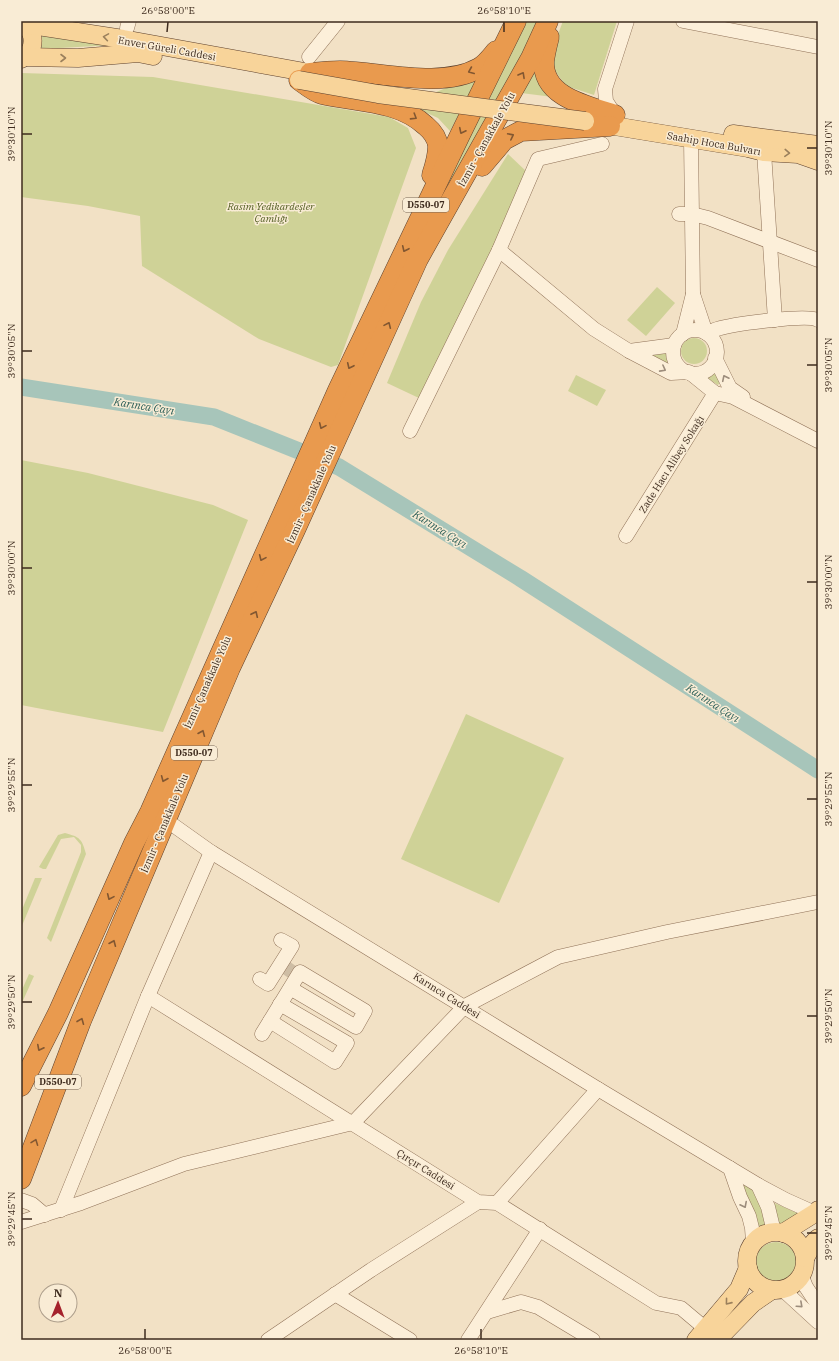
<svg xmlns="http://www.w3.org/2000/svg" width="839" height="1361" font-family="'IBM Plex Serif',serif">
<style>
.green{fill:#cfd297}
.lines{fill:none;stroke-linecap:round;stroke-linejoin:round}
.river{stroke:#a7c5ba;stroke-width:17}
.minor-tunnel{stroke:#cebda4;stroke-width:14;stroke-dasharray:14 7;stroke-linecap:butt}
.minor-casing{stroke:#907258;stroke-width:15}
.major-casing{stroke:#5d402d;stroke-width:19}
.highway-casing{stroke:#5d402d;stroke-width:21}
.minor{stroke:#fcefd9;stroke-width:14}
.major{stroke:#f8d49a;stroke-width:18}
.highway{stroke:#e99a4e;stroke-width:20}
.major-bridge-casing{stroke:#5d402d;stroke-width:19;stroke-linecap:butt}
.major-bridge{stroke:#f8d49a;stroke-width:18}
.oneway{stroke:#9b805c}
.oneway2{stroke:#825731}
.oneway3{stroke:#9d8d7c}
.ticks{fill:none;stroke:#3e2b1e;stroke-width:1.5}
.labels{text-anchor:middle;stroke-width:3;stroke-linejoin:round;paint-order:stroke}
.shield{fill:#f9ecd5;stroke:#766555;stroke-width:1}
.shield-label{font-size:9px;font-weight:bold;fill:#3e2b1e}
.street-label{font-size:10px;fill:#3e2b1e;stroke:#f9ecd5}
.park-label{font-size:10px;font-style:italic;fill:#525d22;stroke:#f9ecd5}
.water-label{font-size:11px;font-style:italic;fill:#2c5f58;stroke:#f9ecd5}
.neatline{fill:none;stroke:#3e2b1e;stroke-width:1.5}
.ticks-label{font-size:10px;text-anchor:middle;fill:#3e2b1e}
</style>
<rect width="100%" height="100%" fill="#f2e1c5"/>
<g class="green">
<polygon points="526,21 538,21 505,97 407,257 488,92"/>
<polygon points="563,21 617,21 594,95 566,86 555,71 551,53"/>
<polygon points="42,30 133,44 41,49 42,43"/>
<polygon points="538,57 553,97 521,93"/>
<polygon points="21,73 153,77 389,117 408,128 416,148 338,365 331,367 259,339 142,266 140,216 88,206 21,197"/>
<polygon points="480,74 450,131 438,118 407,104"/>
<polygon points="508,154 528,173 421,399 387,383 421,302 448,250"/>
<polygon points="657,287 675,303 646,336 627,320"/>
<circle cx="694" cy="351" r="13"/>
<polygon points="669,351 673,366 658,362 649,356"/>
<polygon points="712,368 720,382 718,385 701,374 709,371"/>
<polygon points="576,375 606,390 597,406 568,391"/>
<polygon points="21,460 88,473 213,505 248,520 163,732 21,705"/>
<polygon points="466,714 564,758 499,903 401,859"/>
<path d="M 65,833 C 80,837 82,839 86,854 L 51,942 L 47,938 L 81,852 L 81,845 L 74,837 L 61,839 L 46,869 L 43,869 L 39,867 L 58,835 Z"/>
<polygon points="35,878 42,878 21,928 21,912"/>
<polygon points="29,974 34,976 21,1005 21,992"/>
<polygon points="735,1175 755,1192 760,1205 769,1231 757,1234"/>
<polygon points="772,1202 802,1215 780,1227"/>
<circle cx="776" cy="1262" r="20"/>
</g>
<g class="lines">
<polyline class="river" points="21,387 214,417 339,467 520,578 818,770"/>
<polyline class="minor-tunnel" points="285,967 298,976"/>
<defs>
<g id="minor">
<polyline points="683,21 818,47"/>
<polyline points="127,28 129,21"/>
<polyline points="309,57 338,21"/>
<polyline points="615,115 606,101 605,89 627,21"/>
<polyline points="764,152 775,320"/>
<polyline points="679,214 692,214 708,218 818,260"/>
<polyline points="499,250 594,329 629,351 671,373 689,372 715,393 733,397 818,441"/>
<path d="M 693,294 L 706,333 C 710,332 714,330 717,329 C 733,324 807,314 818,320"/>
<circle cx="695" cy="352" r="22"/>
<polyline points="683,334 693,294 691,139"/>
<polyline points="629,351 674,345"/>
<polyline points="715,358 730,388 743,397"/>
<polyline points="410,431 499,250 538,159 602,144"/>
<polyline points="626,536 715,393"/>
<polyline points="166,820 211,852 598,1089 758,1185 786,1200 815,1213"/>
<polyline points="260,979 268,984 292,946 281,940"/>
<polyline points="148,996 478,1202 497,1203 656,1303 681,1308 706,1329"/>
<polyline points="270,1021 335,1062 347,1043 280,1004"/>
<polyline points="262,1034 300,972 365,1011 356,1027 290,988"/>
<polyline points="730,1168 740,1197 749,1216 752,1228 753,1242"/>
<polyline points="758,1185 768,1207 774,1232"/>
<polyline points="21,1200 32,1204 45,1215"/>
<polyline points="497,1203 598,1089"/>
<polyline points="61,1210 148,996 211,852"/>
<polyline points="21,1222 81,1203 184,1164 353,1123 465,1006 558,957 667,932 818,902"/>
<polyline points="801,1274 806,1287 818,1305"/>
<polyline points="782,1289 818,1322"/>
<polyline points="335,1294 410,1340"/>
<polyline points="487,1312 521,1302 538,1307 593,1340"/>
<polyline points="268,1340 371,1270 478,1202"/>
<polyline points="468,1340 540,1229"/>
</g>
<g id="major">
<path d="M 21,23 C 36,30 37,51 21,59"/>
<polyline points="25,24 123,39 310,73"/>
<polyline points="24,57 78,58 138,53 153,56"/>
<polyline points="596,123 748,148 764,152 798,154 818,161"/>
<polyline points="733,134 818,145"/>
<circle cx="776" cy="1261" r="29"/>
<polyline points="783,1233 815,1213 818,1210"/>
<polyline points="805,1258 814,1242 818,1238"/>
<polyline points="696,1340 739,1289 748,1268"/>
<polyline points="717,1340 753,1303 772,1290"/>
</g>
<g id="highway">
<path d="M 549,37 C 547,45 545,53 544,61 C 542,98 589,106 615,115"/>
<path d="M 310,73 C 320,72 330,71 340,71 C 381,72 442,89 479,68 C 486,64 491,57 496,51"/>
<path d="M 299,80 C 306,85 314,92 322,94 C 357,102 398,100 426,126 C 432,131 437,137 438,146 C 438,156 435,166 432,175"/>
<polyline points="482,166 504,140 521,131 610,126"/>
<polyline points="21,1086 58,1013 134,843 150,812 338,390 460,135 516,21"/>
<polyline points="21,1179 81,1021 230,668 295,530 418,259 531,58 548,21"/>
</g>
</defs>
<use href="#minor" class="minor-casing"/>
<use href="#major" class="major-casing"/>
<use href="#highway" class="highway-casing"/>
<use href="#minor" class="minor"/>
<use href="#major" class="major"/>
<use href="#highway" class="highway"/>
<defs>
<polyline id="major-bridge" points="299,80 378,94 585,121"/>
</defs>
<use href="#major-bridge" class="major-bridge-casing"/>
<use href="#major-bridge" class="major-bridge"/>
</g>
<defs><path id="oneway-chevron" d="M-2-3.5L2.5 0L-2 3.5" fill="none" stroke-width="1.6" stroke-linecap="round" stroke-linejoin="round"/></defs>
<g class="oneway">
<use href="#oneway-chevron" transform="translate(106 37) rotate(-171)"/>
<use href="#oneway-chevron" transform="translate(63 58)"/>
<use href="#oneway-chevron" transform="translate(787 153) rotate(3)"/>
<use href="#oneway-chevron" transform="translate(728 1302) rotate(129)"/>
</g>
<g class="oneway2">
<use href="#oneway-chevron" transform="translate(471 71) rotate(157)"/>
<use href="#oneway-chevron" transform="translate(522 75) rotate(-61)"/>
<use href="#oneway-chevron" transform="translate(414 117) rotate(32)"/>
<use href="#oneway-chevron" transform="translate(462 131) rotate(116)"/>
<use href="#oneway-chevron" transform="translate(511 136) rotate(-27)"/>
<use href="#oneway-chevron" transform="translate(405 249) rotate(115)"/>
<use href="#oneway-chevron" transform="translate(388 325) rotate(-66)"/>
<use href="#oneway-chevron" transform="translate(350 366) rotate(115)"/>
<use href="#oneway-chevron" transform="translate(322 426) rotate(114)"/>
<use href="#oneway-chevron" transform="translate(262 558) rotate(114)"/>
<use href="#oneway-chevron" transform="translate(255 614) rotate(-65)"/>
<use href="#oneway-chevron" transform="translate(202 733) rotate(-67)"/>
<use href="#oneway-chevron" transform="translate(164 779) rotate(113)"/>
<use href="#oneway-chevron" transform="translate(110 897) rotate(114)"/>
<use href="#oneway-chevron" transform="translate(113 943) rotate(-67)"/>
<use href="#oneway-chevron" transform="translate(81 1021) rotate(-68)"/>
<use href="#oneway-chevron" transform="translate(40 1048) rotate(117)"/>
<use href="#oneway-chevron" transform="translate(35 1142) rotate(-69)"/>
</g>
<g class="oneway3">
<use href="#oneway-chevron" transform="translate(663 369) rotate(28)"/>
<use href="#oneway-chevron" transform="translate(725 378) rotate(-116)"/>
<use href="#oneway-chevron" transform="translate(744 1205) rotate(63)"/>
<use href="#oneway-chevron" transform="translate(800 1305) rotate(42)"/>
</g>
<path class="ticks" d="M 167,32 L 168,22M 504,32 L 504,22M 22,134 L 32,134M 807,148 L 817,148M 22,351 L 32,351M 807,365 L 817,365M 22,568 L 32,568M 807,582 L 817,582M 22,785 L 32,785M 807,799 L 817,799M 22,1002 L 32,1002M 807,1016 L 817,1016M 22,1219 L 32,1219M 807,1233 L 817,1233M 145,1339 L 145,1329M 481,1339 L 481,1329"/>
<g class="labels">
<g class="shield">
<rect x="403" y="198" width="46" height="14" rx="3"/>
<rect x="171" y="746" width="46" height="14" rx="3"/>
<rect x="35" y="1075" width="46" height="14" rx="3"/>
</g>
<g class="shield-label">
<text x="426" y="208">D550-07</text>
<text x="194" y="756">D550-07</text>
<text x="58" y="1085">D550-07</text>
</g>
<g class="street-label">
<text transform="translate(167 48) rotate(10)" y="4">Enver Güreli Caddesi</text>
<text transform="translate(486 139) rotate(-61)" y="4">İzmir - Çanakkale Yolu</text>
<text transform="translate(714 143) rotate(10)" y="4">Saahip Hoca Bulvarı</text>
<text transform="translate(671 464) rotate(-58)" y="4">Zade Hacı Alibey Sokağı</text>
<text transform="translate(311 494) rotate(-66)" y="4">İzmir - Çanakkale Yolu</text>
<text transform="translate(207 682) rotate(-66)" y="4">İzmir Çanakkale Yolu</text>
<text transform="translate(164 823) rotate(-67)" y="4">İzmir - Çanakkale Yolu</text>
<text transform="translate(447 995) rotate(32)" y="4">Karınca Caddesi</text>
<text transform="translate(426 1169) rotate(32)" y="4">Çırçır Caddesi</text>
</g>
<g class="park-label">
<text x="271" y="210">Rasim Yedikardeşler<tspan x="271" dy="12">Çamlığı</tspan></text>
</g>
<g class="water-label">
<text transform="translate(144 406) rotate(9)" y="4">Karınca Çayı</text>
<text transform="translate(440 529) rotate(32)" y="4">Karınca Çayı</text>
<text transform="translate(713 703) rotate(33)" y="4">Karınca Çayı</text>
</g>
</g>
<rect width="839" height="1361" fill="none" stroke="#f9ecd5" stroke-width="44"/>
<g transform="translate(58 1303) rotate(1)"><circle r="19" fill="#f9ecd5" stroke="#ae9f8c"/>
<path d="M0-3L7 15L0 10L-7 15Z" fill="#a5222c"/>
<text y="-6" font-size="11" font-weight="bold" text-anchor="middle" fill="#3e2b1e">N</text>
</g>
<rect x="22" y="22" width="795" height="1317" class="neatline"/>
<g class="ticks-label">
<text x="168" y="14">26°58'00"E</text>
<text x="504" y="14">26°58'10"E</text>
<text transform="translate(11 134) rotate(-90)" y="4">39°30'10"N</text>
<text transform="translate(828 148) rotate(-90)" y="4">39°30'10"N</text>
<text transform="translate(11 351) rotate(-90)" y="4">39°30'05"N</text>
<text transform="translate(828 365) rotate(-90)" y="4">39°30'05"N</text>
<text transform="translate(11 568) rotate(-90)" y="4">39°30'00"N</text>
<text transform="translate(828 582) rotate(-90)" y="4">39°30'00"N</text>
<text transform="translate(11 785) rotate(-90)" y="4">39°29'55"N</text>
<text transform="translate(828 799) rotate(-90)" y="4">39°29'55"N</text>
<text transform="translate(11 1002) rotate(-90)" y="4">39°29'50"N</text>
<text transform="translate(828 1016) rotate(-90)" y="4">39°29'50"N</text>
<text transform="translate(11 1219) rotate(-90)" y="4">39°29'45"N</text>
<text transform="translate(828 1233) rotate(-90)" y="4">39°29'45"N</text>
<text x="145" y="1354">26°58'00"E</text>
<text x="481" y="1354">26°58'10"E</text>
</g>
</svg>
